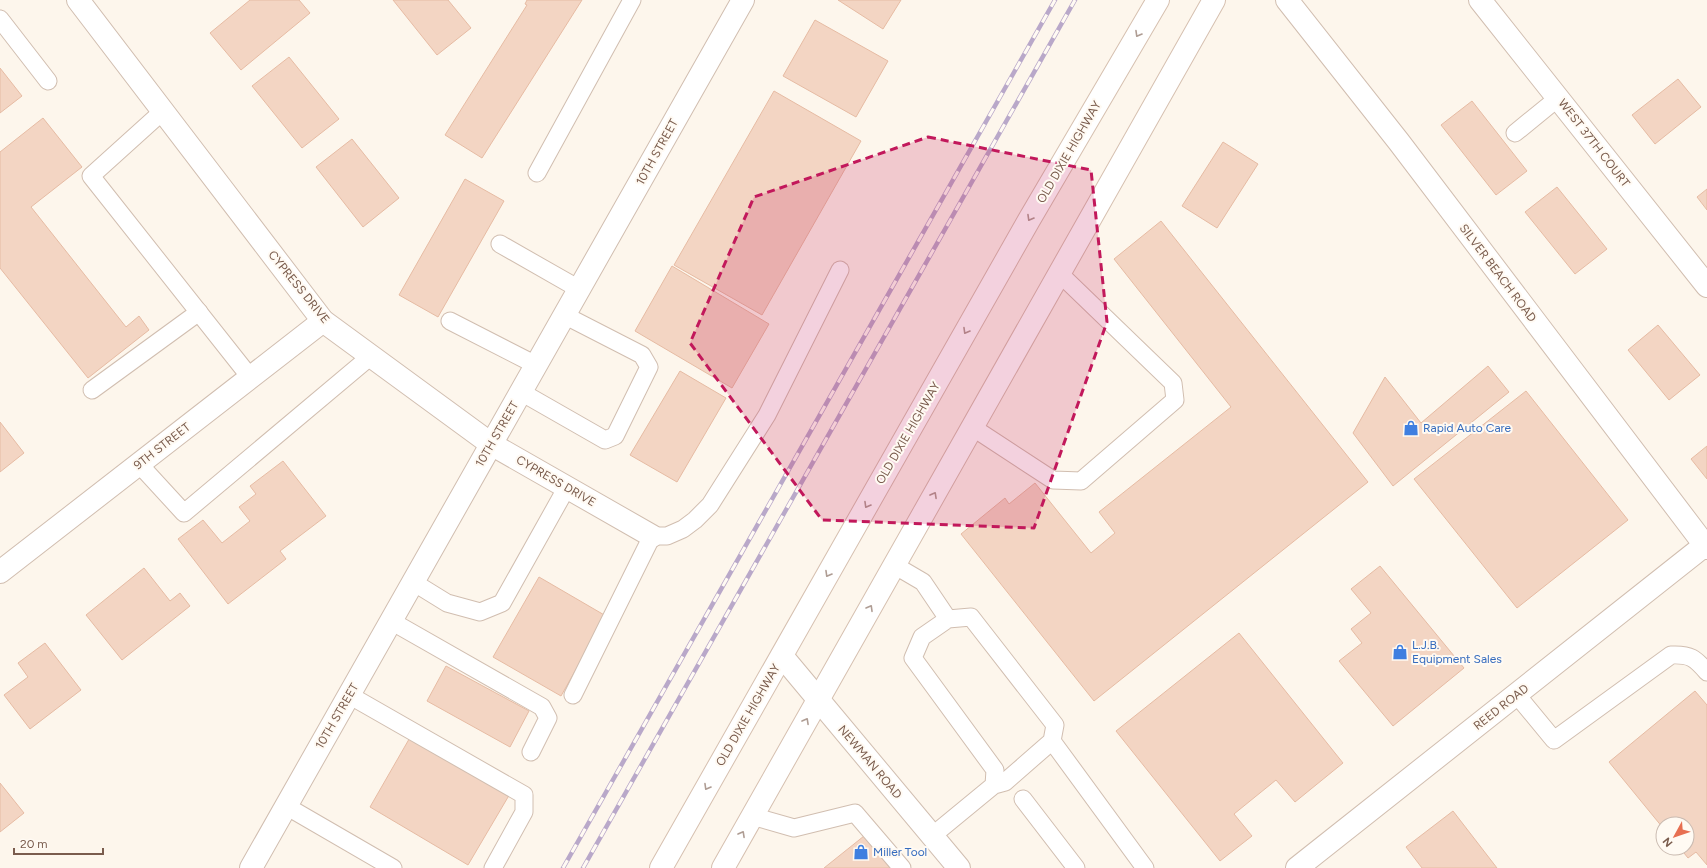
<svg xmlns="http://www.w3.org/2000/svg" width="1707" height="868" font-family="Figtree,sans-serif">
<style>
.building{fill:#f3d5c3;stroke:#e6bba3}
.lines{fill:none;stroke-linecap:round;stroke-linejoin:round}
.service-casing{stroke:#d1beb0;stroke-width:19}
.minor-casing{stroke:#d1beb0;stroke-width:24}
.tertiary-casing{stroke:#d1beb0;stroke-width:24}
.secondary-casing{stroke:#d6c0b0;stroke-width:24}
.service{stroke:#fff;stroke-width:17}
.minor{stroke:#fff;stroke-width:22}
.tertiary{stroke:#fff;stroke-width:22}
.secondary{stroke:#fff;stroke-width:22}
.rail-casing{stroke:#b9a8c9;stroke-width:4.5}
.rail{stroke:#fffaf3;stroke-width:3;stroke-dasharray:9;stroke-linecap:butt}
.oneway{stroke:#af9d94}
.marked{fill:#c2185b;fill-opacity:0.2;stroke:#c2185b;stroke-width:3;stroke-dasharray:8 5;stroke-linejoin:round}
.labels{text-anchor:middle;stroke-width:4;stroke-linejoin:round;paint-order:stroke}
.street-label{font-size:12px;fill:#7a5c4d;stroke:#fffaf3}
.shop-label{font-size:12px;fill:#366cbe;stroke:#fffaf3;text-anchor:start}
</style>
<rect width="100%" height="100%" fill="#fdf6ec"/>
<g class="building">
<polygon points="250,0 299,0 310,13 241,70 210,33"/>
<polygon points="393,0 448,0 471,28 437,55"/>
<polygon points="527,0 582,0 482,158 445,135 527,5 525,4"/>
<polygon points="838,0 901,0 883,29"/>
<polygon points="815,20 888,61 856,117 783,76"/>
<polygon points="289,57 339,119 302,148 252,86"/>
<polygon points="0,68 22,96 0,113"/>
<polygon points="1678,79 1701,107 1655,144 1632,115"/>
<polygon points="774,91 861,141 762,315 674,265"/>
<polygon points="1472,101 1527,171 1496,195 1441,125"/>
<polygon points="43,118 82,167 31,207 126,327 139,316 149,330 88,378 0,268 0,152"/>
<polygon points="352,139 399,198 363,227 316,167"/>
<polygon points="1223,142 1258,164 1217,228 1182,206"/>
<polygon points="465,179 504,201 438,317 399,295"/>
<polygon points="1557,187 1607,249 1575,274 1525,212"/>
<polygon points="1707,189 1707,210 1697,197"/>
<polygon points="1161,221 1368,482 1094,701 961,534 1005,498 1009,504 1035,483 1091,553 1115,533 1099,512 1231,407 1114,259"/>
<polygon points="672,266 769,324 732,388 635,331"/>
<polygon points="1658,325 1700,375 1669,400 1628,350"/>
<polygon points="1488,366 1509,392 1393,486 1353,433 1385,377 1421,423"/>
<polygon points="680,371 726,398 677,482 630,455"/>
<polygon points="1526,391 1628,520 1517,608 1414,479"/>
<polygon points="0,422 24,453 0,472"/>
<polygon points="1707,446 1707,479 1691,459"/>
<polygon points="283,461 326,516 280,551 286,559 228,604 178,539 203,520 222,543 250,521 239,507 256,494 250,486"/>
<polygon points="1380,566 1464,668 1393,726 1339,661 1362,643 1351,629 1371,613 1351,589"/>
<polygon points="144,568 170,601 180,593 190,606 122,660 86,615"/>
<polygon points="539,577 606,616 561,696 493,657"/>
<polygon points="1239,633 1343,763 1295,802 1276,780 1234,814 1252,836 1220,861 1116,731"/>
<polygon points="45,643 81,690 30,729 4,695 28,677 18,663"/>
<polygon points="446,666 529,711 510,747 427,701"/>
<polygon points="1695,691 1707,705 1707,865 1696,852 1688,858 1680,848 1687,848 1687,824 1663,824 1663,828 1609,762"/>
<polygon points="412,734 511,792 468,865 370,807"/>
<polygon points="0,783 24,813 0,832"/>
<polygon points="1453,811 1497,868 1422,868 1406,847"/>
<polygon points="864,836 890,868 824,868"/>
</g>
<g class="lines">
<defs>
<g id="service">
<polyline points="0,19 48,81"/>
<polyline points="163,111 91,176 250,377"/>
<polyline points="1515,133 1558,98"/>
<polyline points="537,173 632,0"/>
<polyline points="500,244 579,289"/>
<polyline points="450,321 536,365"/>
<polyline points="92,390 199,312"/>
<polyline points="521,392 605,440 615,436 649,367 642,355 564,315"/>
<polyline points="972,427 1053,480 1081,481 1175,400 1173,383 1059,273"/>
<polyline points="139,464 184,513 371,356"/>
<polyline points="894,565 923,582 948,619"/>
<polyline points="413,582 447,603 480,612 502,603 567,487"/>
<polyline points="391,621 542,707 548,718 531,752"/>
<path d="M 1516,694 L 1554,740 L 1671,655 C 1690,654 1695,658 1707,672"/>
<polyline points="349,695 524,795 524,812 493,868"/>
<polyline points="573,695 652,536 667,536 683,529 695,520 710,505 767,415 840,270"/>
<polyline points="1052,741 1145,868"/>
<polyline points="1023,799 1076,868"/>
<polyline points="286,806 393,868"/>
<polyline points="752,816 794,828 855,813 902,868"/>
<polyline points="932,836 994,785 995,770 913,658 922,637 948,619 971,617 1055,725 1052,741 1005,782 994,785"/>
</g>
<g id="minor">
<polyline points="78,0 323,321 491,444 652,536"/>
<polyline points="1480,0 1707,286"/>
<polyline points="0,572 323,321"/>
<polyline points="782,656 959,868"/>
<polyline points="1297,868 1705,545"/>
</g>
<g id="tertiary">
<polyline points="1287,0 1399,142 1707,548"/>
<polyline points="251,868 743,0"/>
</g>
<g id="secondary">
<polyline points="661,868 1029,220 1158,0"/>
<polyline points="723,868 1214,0"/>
</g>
</defs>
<use href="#service" class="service-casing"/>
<use href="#minor" class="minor-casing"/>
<use href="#tertiary" class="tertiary-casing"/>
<use href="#secondary" class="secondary-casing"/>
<use href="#service" class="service"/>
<use href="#minor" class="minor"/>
<use href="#tertiary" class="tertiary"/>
<use href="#secondary" class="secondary"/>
<defs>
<g id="rail">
<polyline points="563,868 1055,0"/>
<polyline points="583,868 1075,0"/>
</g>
</defs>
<use href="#rail" class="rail-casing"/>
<use href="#rail" class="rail"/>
</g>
<defs><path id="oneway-chevron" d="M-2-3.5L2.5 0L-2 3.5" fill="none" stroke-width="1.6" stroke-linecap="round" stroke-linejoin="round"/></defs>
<g class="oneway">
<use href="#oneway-chevron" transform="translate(1138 34) rotate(120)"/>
<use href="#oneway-chevron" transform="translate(1030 218) rotate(120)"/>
<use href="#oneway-chevron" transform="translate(966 331) rotate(120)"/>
<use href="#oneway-chevron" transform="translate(934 495) rotate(-61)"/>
<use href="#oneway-chevron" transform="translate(867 505) rotate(120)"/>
<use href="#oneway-chevron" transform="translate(828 574) rotate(120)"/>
<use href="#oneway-chevron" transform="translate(870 608) rotate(-60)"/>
<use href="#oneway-chevron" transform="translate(806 721) rotate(-61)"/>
<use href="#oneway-chevron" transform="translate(707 787) rotate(120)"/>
<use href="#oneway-chevron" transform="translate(742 834) rotate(-61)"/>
</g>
<path class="marked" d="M 928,137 L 1091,170 L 1107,322 L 1034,528 L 822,520 L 690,343 L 754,197 Z"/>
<defs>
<symbol id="shop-bare" viewBox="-9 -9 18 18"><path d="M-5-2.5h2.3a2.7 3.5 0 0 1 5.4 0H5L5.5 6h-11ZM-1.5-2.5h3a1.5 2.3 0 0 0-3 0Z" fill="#3f7fe0" stroke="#fffaf3" stroke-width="2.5" paint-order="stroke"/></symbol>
</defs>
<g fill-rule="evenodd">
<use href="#shop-bare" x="1400" y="417" width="22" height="22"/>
<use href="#shop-bare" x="1389" y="641" width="22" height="22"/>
<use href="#shop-bare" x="850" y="841" width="22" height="22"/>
</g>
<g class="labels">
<g class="street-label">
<text transform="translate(1594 143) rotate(52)" y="4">WEST 37TH COURT</text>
<text transform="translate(657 152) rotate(-61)" y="4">10TH STREET</text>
<text transform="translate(1069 152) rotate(-60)" y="4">OLD DIXIE HIGHWAY</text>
<text transform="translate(1498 273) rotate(53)" y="4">SILVER BEACH ROAD</text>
<text transform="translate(299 287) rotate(51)" y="4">CYPRESS DRIVE</text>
<text transform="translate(908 433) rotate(-60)" y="4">OLD DIXIE HIGHWAY</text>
<text transform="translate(497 434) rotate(-60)" y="4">10TH STREET</text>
<text transform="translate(162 446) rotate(-38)" y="4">9TH STREET</text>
<text transform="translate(556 481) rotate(30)" y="4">CYPRESS DRIVE</text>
<text transform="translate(1501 707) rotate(-38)" y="4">REED ROAD</text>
<text transform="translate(748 715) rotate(-60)" y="4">OLD DIXIE HIGHWAY</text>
<text transform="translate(337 716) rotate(-60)" y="4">10TH STREET</text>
<text transform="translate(870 762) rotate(50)" y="4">NEWMAN ROAD</text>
</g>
<g class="shop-label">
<text x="1423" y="432">Rapid Auto Care</text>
<text x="1412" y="649">L.J.B.<tspan x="1412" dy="14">Equipment Sales</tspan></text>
<text x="873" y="856">Miller Tool</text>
</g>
</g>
<g transform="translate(1675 836) rotate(230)"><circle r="19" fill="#fffaf3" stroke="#cabbb1"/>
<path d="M0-3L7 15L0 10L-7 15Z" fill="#e76f51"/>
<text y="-6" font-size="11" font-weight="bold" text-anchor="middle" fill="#7a5c4d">N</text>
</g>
<path d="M14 848v6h89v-6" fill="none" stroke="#7a5c4d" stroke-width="2"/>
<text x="20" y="848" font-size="12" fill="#7a5c4d" stroke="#fffaf3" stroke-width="3" paint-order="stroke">20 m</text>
</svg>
